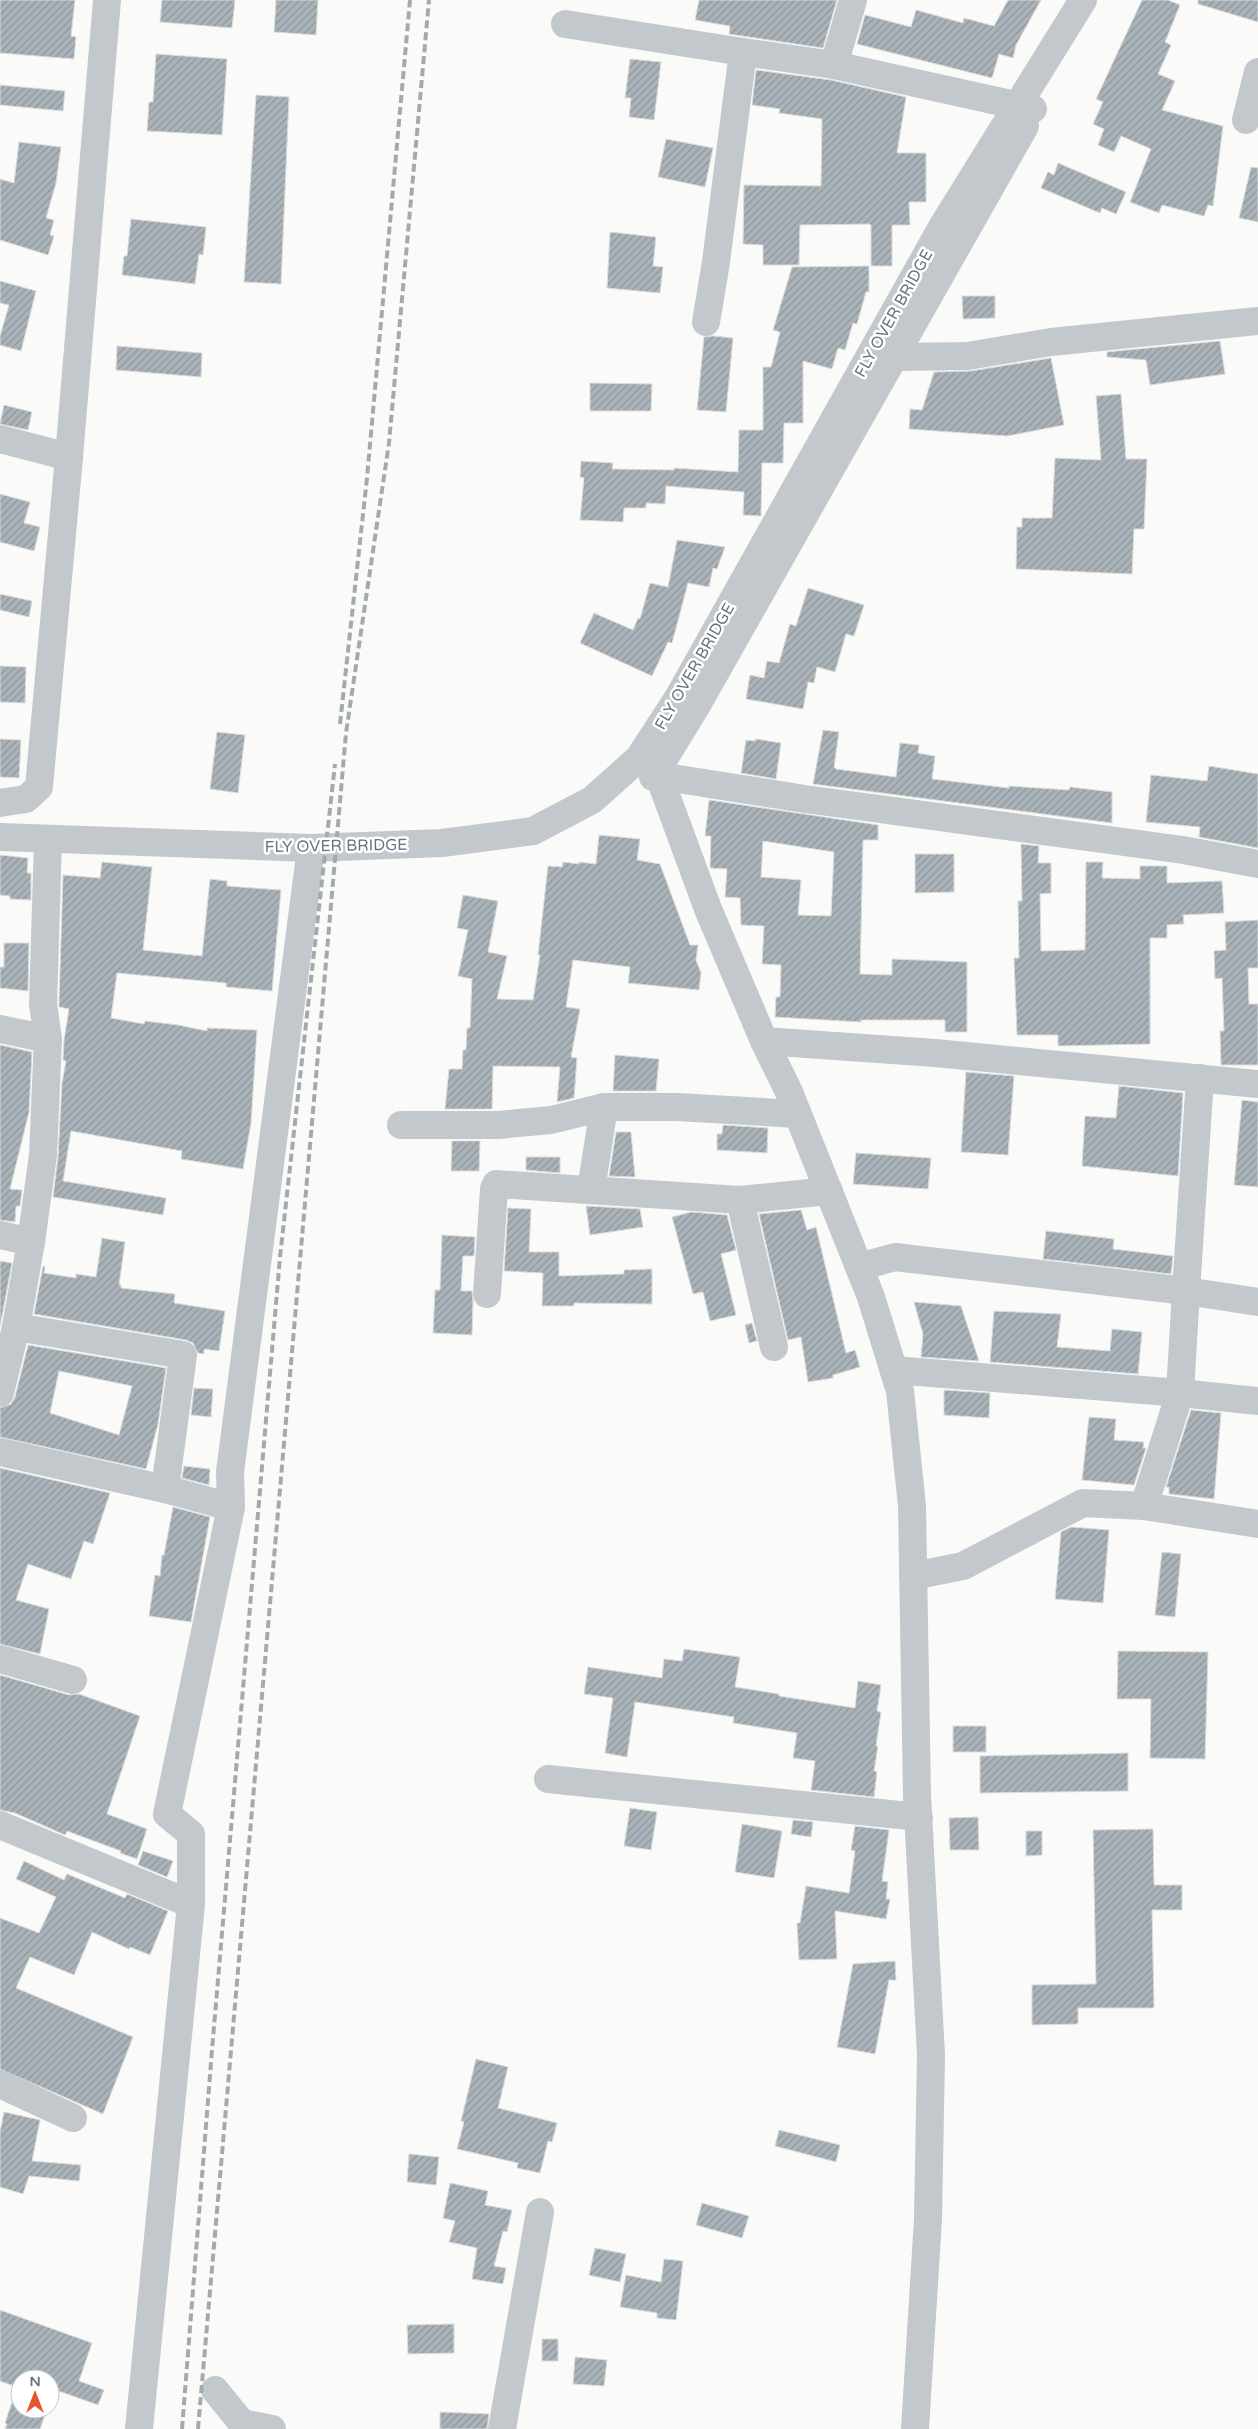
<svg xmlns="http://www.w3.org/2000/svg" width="1258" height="2429" font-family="'Varela Round',sans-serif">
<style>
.building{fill:url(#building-hatch);stroke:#dcdcda;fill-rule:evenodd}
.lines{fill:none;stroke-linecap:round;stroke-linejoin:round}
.minor{stroke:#c3c8cc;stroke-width:28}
.rail{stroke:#a2aab0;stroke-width:4;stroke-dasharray:8 4;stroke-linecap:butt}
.labels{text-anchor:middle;stroke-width:5;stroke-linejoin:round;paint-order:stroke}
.street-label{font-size:16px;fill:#657683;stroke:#fff}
</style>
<defs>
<pattern id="building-hatch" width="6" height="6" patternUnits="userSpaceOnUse" patternTransform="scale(1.25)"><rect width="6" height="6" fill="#aab3b9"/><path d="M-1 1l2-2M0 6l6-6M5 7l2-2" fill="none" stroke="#8e969c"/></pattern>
</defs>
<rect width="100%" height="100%" fill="#fafaf8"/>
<g class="building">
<polygon points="0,0 75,0 71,36 76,37 74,59 0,53"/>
<polygon points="162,0 235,0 232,28 160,22"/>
<polygon points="276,0 318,0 316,35 274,32"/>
<polygon points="699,0 837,0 823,48 729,34 730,26 695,20"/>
<polygon points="1008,0 1041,0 1016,45 1013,58 999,54 992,78 857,44 865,15 911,27 916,10 963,23 964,18 994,26"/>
<polygon points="1142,0 1168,0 1180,5 1165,42 1171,45 1158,74 1175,81 1162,110 1223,126 1213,206 1208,205 1204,216 1162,205 1159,213 1130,202 1151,149 1121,136 1114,152 1098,145 1104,129 1093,124 1103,102 1096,99"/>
<polygon points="1198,0 1258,0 1258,22 1198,4"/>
<polygon points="156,54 227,59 222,135 147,131 149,102 153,102"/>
<polygon points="630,59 661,62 654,120 629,117 631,98 625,98"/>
<polygon points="756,70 831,80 906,97 897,153 926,153 926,202 909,202 910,225 892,225 892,266 871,266 871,225 869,224 800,225 799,265 763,265 763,245 743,244 744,185 821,186 822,119 779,113 780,109 752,105"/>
<polygon points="0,85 65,91 63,111 0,105"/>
<polygon points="256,95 289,97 281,284 244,282"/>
<polygon points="666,139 713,148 705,187 658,177"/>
<polygon points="19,142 61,147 56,183 46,218 54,220 50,235 54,236 48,255 0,240 0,179 14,183"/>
<polygon points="1058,163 1126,192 1116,214 1102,208 1100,213 1041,188 1048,172 1054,175"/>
<polygon points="1251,167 1258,168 1258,222 1239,218"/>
<polygon points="131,219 206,227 203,255 199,254 195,284 122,275 124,256 127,256"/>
<polygon points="610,232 656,237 653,266 663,267 660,293 607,288"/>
<polygon points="869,266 869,292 866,292 857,324 853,323 845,350 838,348 832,369 803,361 803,423 784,423 783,463 762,463 761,516 743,515 744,492 666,486 665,504 646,503 646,508 624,508 623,522 580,520 584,478 580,477 581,461 613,463 612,469 674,470 674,468 738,472 739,430 763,430 763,367 771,367 780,332 773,330 792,267"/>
<polygon points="0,281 36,291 21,351 0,345 0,336 9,305 0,303"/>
<polygon points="962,296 995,296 995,318 963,319"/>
<polygon points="713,336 733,338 726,412 697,410 704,337"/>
<polygon points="1220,341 1225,374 1150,385 1146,360 1107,357 1107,352"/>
<polygon points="117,346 202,353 201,377 116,370"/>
<polygon points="1051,358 1064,425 1007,436 909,429 910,409 922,410 934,372 971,371"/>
<polygon points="590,383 652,384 651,411 590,411"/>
<polygon points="1121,394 1126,459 1147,459 1144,529 1134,529 1132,574 1016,569 1017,527 1022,527 1022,518 1052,518 1055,458 1101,460 1096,396"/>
<polygon points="4,405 32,412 28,430 0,424"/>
<polygon points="0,494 30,502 24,523 40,527 34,551 0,542"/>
<polygon points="677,540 725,547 717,569 713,568 709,587 688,583 672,643 668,642 652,676 580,643 594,613 633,630 638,618 640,619 650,583 668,587"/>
<polygon points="808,588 864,605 854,636 846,634 835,672 817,667 814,683 808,682 803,709 746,699 750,675 764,678 767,661 779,663 790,624 796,626"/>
<polygon points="0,594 32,601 29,617 0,610"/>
<polygon points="0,666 26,667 25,703 0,702"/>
<polygon points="823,730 839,732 834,767 836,769 896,777 900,743 919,745 918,753 935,756 932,779 1009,788 1009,786 1069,790 1070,787 1112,792 1112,823 813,784"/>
<polygon points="217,732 245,735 238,793 210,789"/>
<polygon points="0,739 21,740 19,778 0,777"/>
<polygon points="756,739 781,743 776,779 741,773 746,740 755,741"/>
<polygon points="1209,766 1258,774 1258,848 1199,837 1200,827 1146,822 1151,775 1207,781"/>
<path d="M 709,800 L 878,825 L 878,840 L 863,840 L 860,974 L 892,975 L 892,959 L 967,962 L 967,1032 L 945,1032 L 945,1020 L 861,1020 L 861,1022 L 775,1017 L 776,997 L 780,997 L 781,965 L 762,964 L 764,926 L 741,925 L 740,898 L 725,897 L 727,869 L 710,868 L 711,836 L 705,836 ZM 763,841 L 834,852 L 831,916 L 798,915 L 801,880 L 761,877 Z"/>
<polygon points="599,835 640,839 637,860 660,864 690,945 698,945 696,960 701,973 699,990 628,983 630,967 573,960 566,1007 580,1009 571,1057 577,1058 574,1098 557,1102 560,1067 493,1066 492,1109 445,1109 449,1069 462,1069 463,1050 466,1050 467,1028 470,1028 472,979 458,976 468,930 457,928 463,895 498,901 488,952 507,956 497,999 533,1000 540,955 538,955 548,866 562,867 563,862 579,864 579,862 596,864"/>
<polygon points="1021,844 1039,846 1038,863 1051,863 1051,893 1040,894 1041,951 1085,950 1086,862 1103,862 1102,878 1140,879 1140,866 1167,866 1167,883 1222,881 1224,913 1183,915 1184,924 1167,925 1167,938 1150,938 1150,1044 1058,1046 1058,1035 1017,1035 1014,958 1019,958 1018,901 1022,901"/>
<polygon points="915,854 954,854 954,892 915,893"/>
<polygon points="0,855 28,858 27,873 31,873 31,900 10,899 10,896 0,895"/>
<polygon points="102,862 152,867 143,950 202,956 210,879 227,881 227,886 281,890 272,991 226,987 226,983 117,973 111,1018 144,1024 145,1021 178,1025 207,1031 207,1028 257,1030 251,1123 243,1169 181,1159 182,1151 71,1131 63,1181 166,1198 163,1215 53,1197 58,1157 62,1083 66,1061 63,1060 64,1040 69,1009 59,1007 59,1003 63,875 100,878"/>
<polygon points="1258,920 1258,968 1248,968 1249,1004 1258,1004 1258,1065 1221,1065 1220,1031 1224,1031 1222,978 1215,979 1214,951 1226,950 1225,922"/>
<polygon points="4,943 29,943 28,991 0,988 0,967 4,967"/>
<polygon points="0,1045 32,1052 29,1112 10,1189 22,1190 20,1206 16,1206 15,1222 0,1220"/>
<polygon points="615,1055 659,1059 656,1091 613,1091"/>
<polygon points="966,1072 1014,1076 1008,1155 961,1152"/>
<polygon points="1119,1086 1183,1093 1178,1176 1082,1166 1085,1116 1116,1118"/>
<polygon points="1242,1100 1258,1102 1258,1187 1234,1185"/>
<polygon points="723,1125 768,1128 767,1153 717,1150 717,1134 722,1134"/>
<polygon points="616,1132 631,1132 635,1177 609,1176"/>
<polygon points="452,1141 480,1141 479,1171 451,1171"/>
<polygon points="856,1153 931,1158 928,1189 853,1184"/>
<polygon points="526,1157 560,1157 560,1173 526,1170"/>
<polygon points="586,1206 640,1209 643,1227 590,1235"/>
<polygon points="508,1208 531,1209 529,1252 559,1252 559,1276 624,1274 624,1270 652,1269 652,1304 574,1303 574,1306 542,1306 543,1273 504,1271"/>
<polygon points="801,1210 807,1230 816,1227 846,1353 855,1350 860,1367 833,1375 833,1378 808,1382 801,1337 788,1340 759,1214"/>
<polygon points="691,1212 727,1215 736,1250 721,1254 736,1315 710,1321 703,1292 693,1294 672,1217"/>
<polygon points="1046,1231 1114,1239 1113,1249 1173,1256 1171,1274 1043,1259"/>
<polygon points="442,1235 475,1237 474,1256 463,1256 461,1291 472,1291 473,1301 472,1335 433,1333 435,1290 440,1290"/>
<polygon points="102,1238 125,1242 119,1285 121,1285 121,1288 175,1294 174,1303 225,1311 219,1351 204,1349 204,1354 198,1353 193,1343 186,1340 34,1314 43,1266 45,1267 44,1273 76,1278 76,1274 96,1277"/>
<polygon points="0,1261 12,1263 0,1327"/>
<polygon points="914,1302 961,1306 979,1361 921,1357 923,1334"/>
<polygon points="994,1311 1061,1314 1057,1347 1110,1351 1112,1329 1142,1332 1138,1374 990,1362"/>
<polygon points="752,1323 757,1341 749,1343 745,1325"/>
<path d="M 28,1345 L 166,1368 L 158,1424 L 146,1469 L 0,1437 L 0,1408 L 11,1404 L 15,1397 ZM 59,1371 L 132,1386 L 119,1435 L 50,1413 Z"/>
<polygon points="194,1388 213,1389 211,1417 191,1415"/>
<polygon points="944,1390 990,1393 989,1418 944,1415"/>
<polygon points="1191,1410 1221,1413 1214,1499 1169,1494 1169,1487 1166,1487"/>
<polygon points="1089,1417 1116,1419 1114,1440 1144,1442 1143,1448 1146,1448 1134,1485 1082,1480"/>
<polygon points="184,1466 210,1469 209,1485 182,1478"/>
<polygon points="0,1468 110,1493 93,1544 84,1541 71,1579 28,1564 16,1600 49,1609 40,1654 0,1644"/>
<polygon points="173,1507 210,1517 191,1622 149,1616 155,1575 160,1576 162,1555 164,1555"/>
<polygon points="1071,1527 1109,1530 1103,1603 1055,1599 1061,1532"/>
<polygon points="1162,1552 1181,1554 1175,1617 1155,1615"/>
<polygon points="684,1649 740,1657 735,1687 779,1694 779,1696 855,1708 858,1681 881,1685 877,1711 881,1712 876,1746 878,1746 874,1771 877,1772 874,1797 811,1790 815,1761 793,1758 797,1733 733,1723 734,1717 635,1702 627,1757 605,1753 613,1698 584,1694 588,1667 662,1678 664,1659 682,1661"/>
<polygon points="1118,1651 1208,1652 1205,1759 1150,1758 1151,1699 1117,1699"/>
<polygon points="0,1675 69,1695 79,1694 140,1716 107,1814 147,1829 137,1859 120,1853 121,1851 67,1831 65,1835 15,1813 0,1810"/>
<rect x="953" y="1726" width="33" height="26"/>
<polygon points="1128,1753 1128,1791 980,1793 980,1756"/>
<polygon points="630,1808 657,1812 651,1850 624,1846"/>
<polygon points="978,1817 979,1850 950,1850 949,1818"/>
<polygon points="793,1820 813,1822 811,1837 791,1834"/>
<polygon points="742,1824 782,1831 774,1878 735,1872"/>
<polygon points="855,1826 889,1830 882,1881 888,1882 886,1899 890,1899 886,1919 835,1911 837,1959 799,1960 797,1923 800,1923 806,1886 849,1893 855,1851 851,1850"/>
<polygon points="1153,1829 1154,1885 1182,1885 1182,1910 1152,1910 1154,2008 1078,2008 1078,2024 1032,2025 1032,1985 1096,1984 1093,1830"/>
<polygon points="1026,1831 1042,1831 1042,1855 1026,1856"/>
<polygon points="143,1851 173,1861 167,1877 138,1865"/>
<polygon points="24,1861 64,1880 67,1874 125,1898 127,1894 168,1911 150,1955 130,1947 129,1949 92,1932 74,1975 30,1957 16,1988 133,2037 103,2114 0,2069 0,1918 39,1933 56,1897 16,1879"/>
<polygon points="895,1961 896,1980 889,1980 875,2054 837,2047 853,1964"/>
<polygon points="476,2059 508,2067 498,2108 557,2123 552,2142 548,2141 540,2173 517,2168 518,2163 457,2149 464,2122 461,2121"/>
<polygon points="4,2112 40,2120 32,2161 81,2165 79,2181 29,2176 23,2194 0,2187 0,2132"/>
<polygon points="779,2130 840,2145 836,2162 775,2146"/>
<polygon points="409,2154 439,2157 436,2185 407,2182"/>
<polygon points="450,2183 488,2191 485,2205 512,2210 507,2232 503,2231 494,2266 506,2268 503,2284 472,2279 477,2248 449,2242 455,2221 443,2218"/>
<polygon points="702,2203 749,2216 742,2238 696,2225"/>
<polygon points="595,2248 626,2254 620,2282 589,2275"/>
<polygon points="664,2259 683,2261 676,2320 657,2318 657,2313 620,2307 626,2275 661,2282"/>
<polygon points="0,2310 92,2343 79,2381 104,2390 98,2405 53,2389 50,2398 50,2379 20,2379 20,2409 47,2409 40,2429 5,2429 7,2424 5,2423 17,2387 0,2381"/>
<polygon points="454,2324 454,2353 408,2354 407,2325"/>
<rect x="542" y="2339" width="16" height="22"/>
<polygon points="575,2357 607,2360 604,2386 573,2384"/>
<polygon points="440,2412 489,2414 487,2429 440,2429"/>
</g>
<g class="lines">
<g class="minor">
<polyline points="565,24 743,52 716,262 706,322"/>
<polyline points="743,52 834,65 1033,109"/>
<polyline points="834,65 853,0"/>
<polyline points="1246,120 1258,72"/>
<polyline points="894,357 968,356 1051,342 1258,321"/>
<polyline points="0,439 69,457"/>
<polyline points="659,776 805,799 1183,850 1258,864"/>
<polyline points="0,803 26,799 39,787 69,457 107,0"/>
<polyline points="0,837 311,848 442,843 533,831 592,800 639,758 678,698 942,227 1083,0"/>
<polyline points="0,1029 48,1039"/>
<polyline points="764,1041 708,909 659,776 653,777 694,710 1025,126"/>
<polyline points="401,1125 498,1125 551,1120 604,1107 678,1107 797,1114"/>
<polyline points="591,1190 604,1107"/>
<polyline points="740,1200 774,1347"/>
<polyline points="0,1235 31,1242"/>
<polyline points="859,1267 895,1257 1186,1291 1200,1078"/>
<polyline points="487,1294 494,1189 496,1184 740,1200 829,1191"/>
<polyline points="16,1327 183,1355 165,1489"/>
<polyline points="894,1370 1180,1393 1258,1401"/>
<polyline points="0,1393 16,1327 31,1242 43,1155 48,1039 43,1004 48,840"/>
<polyline points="0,1452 165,1489 231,1507"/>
<polyline points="1144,1506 1258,1524"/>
<polyline points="913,1576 963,1566 1083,1503 1144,1506 1180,1393 1186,1291 1258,1302"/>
<polyline points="0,1659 73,1680"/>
<polyline points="548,1779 919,1817"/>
<polyline points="0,1825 191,1904"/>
<polyline points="0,2084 73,2118"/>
<polyline points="215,2390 242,2423 272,2429"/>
<polyline points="139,2429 191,1904 191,1834 167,1814 231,1507 230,1472 311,848"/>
<polyline points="502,2429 540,2212"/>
<polyline points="915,2429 928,2219 931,2055 917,1795 912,1506 900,1391 871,1297 789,1092 764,1041 935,1053 1258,1084"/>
</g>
<g class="rail">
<polyline points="340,724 367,478 410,0"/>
<polyline points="182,2429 212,2050 280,1257 335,764"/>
<polyline points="198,2429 346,733 389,443 429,0"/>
</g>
</g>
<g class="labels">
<g class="street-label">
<text transform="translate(893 313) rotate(-61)" y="6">FLY OVER BRIDGE</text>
<text transform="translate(694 666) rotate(-60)" y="6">FLY OVER BRIDGE</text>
<text transform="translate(336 845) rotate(-1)" y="6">FLY OVER BRIDGE</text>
</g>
</g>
<g transform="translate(35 2394)"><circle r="24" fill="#ffffff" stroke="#c1c8cd"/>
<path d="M0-4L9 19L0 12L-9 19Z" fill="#e4572e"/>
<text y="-8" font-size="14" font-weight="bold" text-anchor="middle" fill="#657683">N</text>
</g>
</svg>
